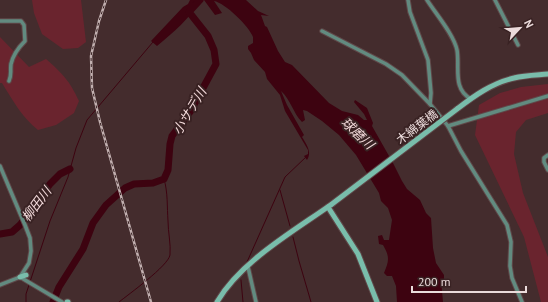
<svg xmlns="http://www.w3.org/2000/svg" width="548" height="302" font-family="'PT Sans','Noto Sans JP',sans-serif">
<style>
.green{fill:#6a242e}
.water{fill:#3d0310}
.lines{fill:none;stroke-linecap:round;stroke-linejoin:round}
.stream{stroke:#3d0310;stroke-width:1}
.river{stroke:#3d0310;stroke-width:7}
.street-casing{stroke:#5f4849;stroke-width:5.5}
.secondary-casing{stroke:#5f4849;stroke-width:7}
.street{stroke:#628b80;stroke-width:3.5}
.secondary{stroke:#79bdab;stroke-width:5}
.rail-casing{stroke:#c3b1b1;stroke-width:2.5}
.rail{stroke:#392223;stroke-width:1;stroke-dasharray:3;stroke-linecap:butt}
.secondary-bridge-casing{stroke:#5f4849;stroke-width:7;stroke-linecap:butt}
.secondary-bridge{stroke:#79bdab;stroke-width:5}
.labels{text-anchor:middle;stroke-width:4;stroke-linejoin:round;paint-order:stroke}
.street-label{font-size:12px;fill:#ebdbdb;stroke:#392223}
.water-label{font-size:13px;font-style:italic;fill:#f4dbdc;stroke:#392223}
</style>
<rect width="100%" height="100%" fill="#442c2d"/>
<g class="green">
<polygon points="32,0 81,0 86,42 78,48 63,49 42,34 34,13"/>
<path d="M 0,37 L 29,67 L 46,59 C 62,73 70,81 79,101 L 74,113 L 56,125 L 38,130 C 22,117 13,101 2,83 L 0,83 Z"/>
<polygon points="548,84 548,113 526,120 516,132 514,154 523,193 548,257 548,302 541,302 524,237 475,135 479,105 500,93 521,87"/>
</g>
<g class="water">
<path d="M 190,0 L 201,0 C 190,18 173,33 157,46 L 151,41 L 183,7 L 188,4 Z"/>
<path d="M 204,0 L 246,0 L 258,11 L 269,16 L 261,15 L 265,26 L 267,27 L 278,51 L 285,62 L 292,65 L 329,103 L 342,111 L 358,115 L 364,120 L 367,120 L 364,114 L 354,102 L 355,100 L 367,108 L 373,123 L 372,126 L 393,163 L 402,181 L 407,189 L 420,200 L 426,213 L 431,218 L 433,248 L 436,263 L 444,275 L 444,283 L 441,280 L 443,302 L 397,302 L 396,286 L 392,276 L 387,276 L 384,273 C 389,261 390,257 383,245 L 379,244 L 378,236 L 382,235 L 384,240 L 389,240 L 392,220 L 388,208 L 381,201 L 379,193 L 356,155 L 339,135 L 322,121 L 307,111 L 303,110 L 305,120 L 302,122 C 293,113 291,100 281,91 L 287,105 L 304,135 L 302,137 C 307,145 312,152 307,160 L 304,156 L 308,154 L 308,150 L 285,111 L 280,95 L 267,79 L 265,72 L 254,60 L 251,53 L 248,49 L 248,46 L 253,43 C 253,42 253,38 253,37 C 249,26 225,3 214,1 L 222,13 L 215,15 Z"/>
</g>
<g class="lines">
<g class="stream">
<polyline points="280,190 290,226"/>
<polyline points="293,237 299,261 311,302"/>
<polyline points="247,262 285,177 306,157"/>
<polyline points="241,280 243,302"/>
<polyline points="26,302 26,294 50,221 68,177 76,148 87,120 153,42"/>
<path d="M 119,302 C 129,294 168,266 170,255 C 171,244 168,232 168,221 C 167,207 168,192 164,179"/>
</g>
<g class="river">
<polyline points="0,234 12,232 20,225 50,184 60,174 70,169"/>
<polyline points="53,302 59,287 83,249 93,223 106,205 125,188 134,184 153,183 164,179 168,170 170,144 172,136 190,112 216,64 214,50 208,36 189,12 200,0"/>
</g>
<defs>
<g id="street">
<polyline points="408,0 410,12 428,60 431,93 430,104"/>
<path d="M 427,0 C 436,14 454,35 457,50 C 460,67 452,89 471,99"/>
<polyline points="495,0 518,45"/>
<path d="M 0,21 L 21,21 L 24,25 L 25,41 C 18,48 13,55 11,64 C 10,71 12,75 9,81"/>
<polyline points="322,31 386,64 402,75 430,104 448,126 461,151 507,225 511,242 510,266 512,278 522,302"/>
<polyline points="448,126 548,96"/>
<polyline points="548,155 544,158 544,162 548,170"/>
<polyline points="0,166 25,225 30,238 31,251 29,263 20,277 0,285"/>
<polyline points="248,267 256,302"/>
<polyline points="20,277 62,302"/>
</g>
<g id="secondary">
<path d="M 457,109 C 474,96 492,83 514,78 C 525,75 537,75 548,74"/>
<polyline points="328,207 358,254 377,302"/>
<polyline points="20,277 26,275"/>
<polyline points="67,302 68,302"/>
<path d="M 217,302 C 241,261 294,231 332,204"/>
</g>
</defs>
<use href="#street" class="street-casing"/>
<use href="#secondary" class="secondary-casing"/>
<use href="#street" class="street"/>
<use href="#secondary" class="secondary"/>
<defs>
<polyline id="rail" points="106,0 99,21 91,56 92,88 100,122 151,302"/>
</defs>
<use href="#rail" class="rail-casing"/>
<use href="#rail" class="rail"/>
<defs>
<polyline id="secondary-bridge" points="332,204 457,109"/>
</defs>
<use href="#secondary-bridge" class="secondary-bridge-casing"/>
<use href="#secondary-bridge" class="secondary-bridge"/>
</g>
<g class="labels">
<g class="street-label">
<text transform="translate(417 127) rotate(-37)" y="4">木綿葉橋</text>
</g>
<g class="water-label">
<text transform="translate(189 111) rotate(-59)" y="5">小サデ川</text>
<text transform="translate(358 133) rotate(43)" y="5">球磨川</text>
<text transform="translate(36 204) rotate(-53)" y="5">柳田川</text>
</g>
</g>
<g transform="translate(520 28) rotate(64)" stroke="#392223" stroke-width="3" paint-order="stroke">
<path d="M0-3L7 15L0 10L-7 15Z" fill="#ebdbdb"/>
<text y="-6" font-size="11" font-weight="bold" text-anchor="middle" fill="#ebdbdb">N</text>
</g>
<path d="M412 286v6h114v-6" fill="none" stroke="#ebdbdb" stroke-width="2"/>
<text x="418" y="286" font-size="12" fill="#ebdbdb" stroke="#392223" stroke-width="3" paint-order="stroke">200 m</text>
</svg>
